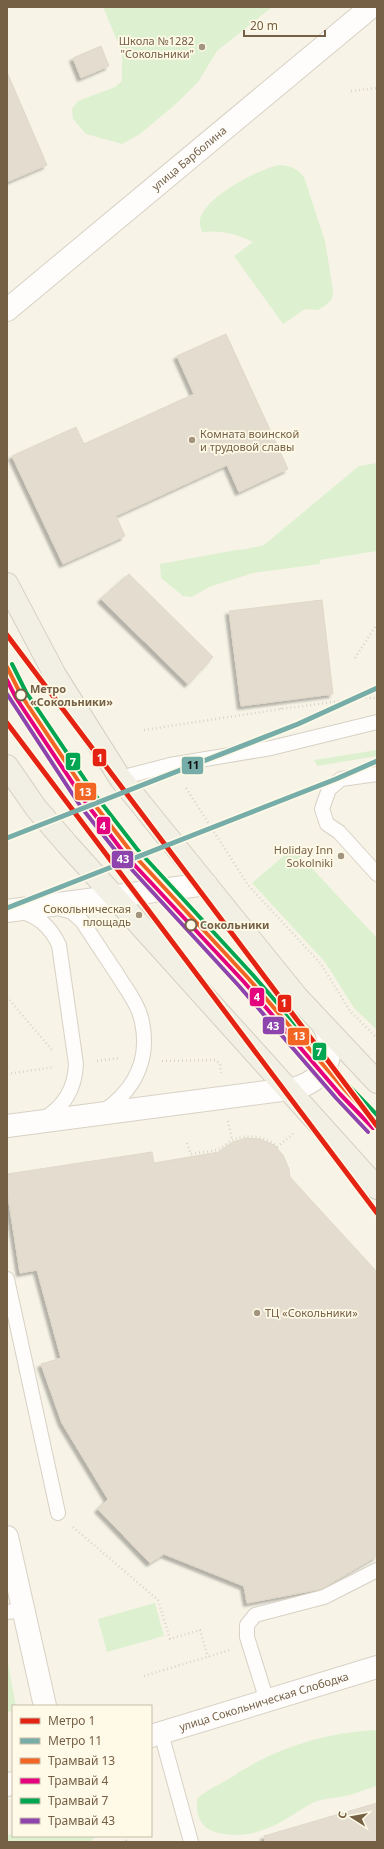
<svg xmlns="http://www.w3.org/2000/svg" width="384" height="1849" font-family="'Noto Sans',sans-serif">
<style>
.green{fill:#ddf0d0}
.building{fill:#e4dcce;stroke:#e0d8c9;filter:url(#shadow)}
.lines{fill:none;stroke-linecap:round;stroke-linejoin:round}
.lane-casing{stroke:#d8d1c5;stroke-width:16}
.street-casing{stroke:#d8d1c5;stroke-width:24}
.primary-casing{stroke:#d5cfc3;stroke-width:24}
.path{stroke:#dad4ca;stroke-width:2.5;stroke-dasharray:1 3;stroke-linecap:butt}
.lane{stroke:#fefdfb;stroke-width:14}
.street{stroke:#fefdfb;stroke-width:22}
.primary{stroke:#f2f0e4;stroke-width:22}
.tram-1-casing{stroke:#fffae7;stroke-width:7}
.tram-2-casing{stroke:#fffae7;stroke-width:7}
.tram-3-casing{stroke:#fffae7;stroke-width:7}
.tram-4-casing{stroke:#fffae7;stroke-width:7}
.tram-1{stroke:#f26522;stroke-width:4}
.tram-2{stroke:#e5007d;stroke-width:4}
.tram-3{stroke:#00a651;stroke-width:4}
.tram-4{stroke:#8e44ad;stroke-width:4}
.metro-1-casing{stroke:#fffae7;stroke-width:8}
.metro-2-casing{stroke:#fffae7;stroke-width:8}
.metro-1{stroke:#e42313;stroke-width:5}
.metro-2{stroke:#77ada8;stroke-width:5}
.poi-dot{fill:#a2947e;stroke:#fffae7;stroke-width:1.5}
.stop-dot{fill:#fffae7;stroke:#756046;stroke-width:2}
.labels{text-anchor:middle;stroke-width:3.5;stroke-linejoin:round;paint-order:stroke}
.poi-label{font-size:11px;fill:#756046;stroke:#fffae7;text-anchor:end}
.street-label{font-size:11px;fill:#756046;stroke:#fffae7}
.stop-label{font-size:11px;font-weight:bold;fill:#756046;stroke:#fffae7;text-anchor:start}
.line-badge{stroke:#fffae7;stroke-width:1.5}
.badge-label{font-size:11px;text-anchor:middle;font-weight:bold;fill:#fff}
.pale-badge-label{font-size:11px;text-anchor:middle;font-weight:bold;fill:#111}
</style>
<defs>
<filter id="shadow"><feDropShadow dx="-3.5" dy="3.5" stdDeviation="1" flood-color="#0004"/></filter>
</defs>
<rect width="100%" height="100%" fill="#f7f4e7"/>
<g class="green">
<polygon points="103,7 272,7 217,51 198,82 177,103 140,134 122,144 86,134 73,119 72,109 78,101 115,87 122,81 122,52"/>
<path d="M 279,165 C 290,166 297,168 304,177 L 325,241 L 333,290 L 332,299 L 326,305 L 318,310 L 305,309 L 283,324 L 234,256 L 253,242 C 236,234 221,230 202,232 C 201,228 199,223 200,220 C 204,197 259,169 279,165 Z"/>
<polygon points="377,463 377,551 320,560 320,564 253,573 209,587 192,597 183,596 161,578 160,564 236,550 246,549 264,545 359,466"/>
<polygon points="377,750 377,756 317,766 314,760"/>
<polygon points="293,848 377,938 377,1030 354,1008 325,962 252,883"/>
<polygon points="155,1603 164,1636 107,1652 98,1619"/>
<polygon points="7,1658 16,1706 13,1706 13,1711 7,1712"/>
<path d="M 373,1730 L 377,1731 L 376,1786 C 368,1789 359,1792 350,1795 C 338,1798 324,1798 312,1803 C 304,1807 298,1812 291,1816 C 269,1830 245,1839 219,1833 C 200,1829 196,1816 197,1799 C 207,1789 218,1786 230,1778 C 235,1776 238,1772 243,1770 C 282,1746 328,1733 373,1730 Z"/>
<polygon points="13,1834 13,1836 97,1836 89,1842 7,1842 7,1835"/>
</g>
<g class="building">
<polygon points="101,46 109,66 81,78 73,58"/>
<polygon points="7,72 47,165 7,182"/>
<polygon points="226,334 288,469 239,492 227,465 116,516 125,536 63,564 12,456 76,427 84,444 194,394 177,356"/>
<polygon points="129,574 213,657 188,684 101,599"/>
<polygon points="322,600 333,694 241,706 229,611"/>
<polygon points="246,1138 260,1139 274,1145 283,1155 289,1169 290,1177 377,1272 377,1556 321,1589 247,1603 244,1586 164,1554 150,1563 98,1509 108,1499 62,1423 41,1364 61,1358 37,1270 20,1273 7,1189 7,1174 152,1152 154,1163 219,1152 233,1142"/>
<polygon points="377,1803 377,1842 265,1842 264,1836"/>
</g>
<g class="lines">
<defs>
<g id="lane">
<polyline points="377,774 341,779 329,789 322,809 327,824 339,832 377,874"/>
<polyline points="120,778 170,765 271,748 377,722"/>
<path d="M 55,907 L 72,912 L 82,921 C 93,938 105,956 117,974 C 126,989 139,1005 142,1022 C 150,1060 134,1090 104,1111"/>
<path d="M 21,912 C 39,916 51,928 59,945 L 76,1064 C 75,1089 64,1107 43,1119"/>
<polyline points="7,1279 58,1513"/>
<polyline points="7,1612 24,1610"/>
<polyline points="267,1701 247,1637 247,1625 255,1615 324,1597 377,1570"/>
<polyline points="161,1733 191,1842"/>
</g>
<g id="street">
<path id="s1" d="M 7,310 L 371,7"/>
<polyline points="7,911 206,884"/>
<path d="M 7,1126 L 297,1088 C 327,1078 337,1055 324,1026"/>
<polyline points="7,1537 45,1706"/>
<path id="s2" d="M 151,1736 L 377,1667"/>
<polyline points="7,1785 13,1783"/>
</g>
<g id="primary">
<polyline points="7,584 55,675 120,778 297,997 377,1082"/>
<polyline points="7,766 36,808 67,844 377,1188"/>
</g>
</defs>
<use href="#lane" class="lane-casing"/>
<use href="#street" class="street-casing"/>
<use href="#primary" class="primary-casing"/>
<g class="path">
<polyline points="351,91 377,88"/>
<polyline points="355,658 377,624"/>
<polyline points="280,700 281,709"/>
<polyline points="144,730 281,709 362,698 377,698"/>
<polyline points="186,788 248,885 321,964 350,1011 377,1038"/>
<polyline points="7,997 52,1050"/>
<polyline points="97,1061 120,1058"/>
<polyline points="162,1061 216,1060 220,1064 221,1073"/>
<polyline points="7,1074 54,1067"/>
<polyline points="228,1121 232,1140"/>
<path d="M 187,1143 L 191,1154 C 200,1152 211,1152 219,1149 C 224,1147 228,1142 232,1140 C 246,1134 266,1135 277,1147 L 276,1148"/>
<polyline points="277,1147 294,1133"/>
<polyline points="73,1527 158,1600 170,1639 200,1630 208,1657"/>
<polyline points="144,1676 230,1650"/>
<polyline points="125,1836 127,1842"/>
</g>
<use href="#lane" class="lane"/>
<use href="#street" class="street"/>
<use href="#primary" class="primary"/>
<defs>
<polyline id="tram-1" points="7,667 21,695 91,800 132,853 248,978 345,1090 377,1124"/>
<polyline id="tram-2" points="7,680 16,698 86,803 127,857 244,982 340,1094 373,1128"/>
<polyline id="tram-3" points="12,664 26,692 96,796 137,849 252,974 349,1086 377,1115"/>
<polyline id="tram-4" points="7,694 81,807 123,860 239,986 336,1098 368,1132"/>
</defs>
<use href="#tram-1" class="tram-1-casing"/>
<use href="#tram-2" class="tram-2-casing"/>
<use href="#tram-3" class="tram-3-casing"/>
<use href="#tram-4" class="tram-4-casing"/>
<use href="#tram-1" class="tram-1"/>
<use href="#tram-2" class="tram-2"/>
<use href="#tram-3" class="tram-3"/>
<use href="#tram-4" class="tram-4"/>
<defs>
<g id="metro-1">
<polyline points="7,635 377,1126"/>
<polyline points="7,723 377,1213"/>
</g>
<g id="metro-2">
<polyline points="7,838 298,724 377,688"/>
<polyline points="7,908 336,779 377,761"/>
</g>
</defs>
<use href="#metro-1" class="metro-1-casing"/>
<use href="#metro-2" class="metro-2-casing"/>
<use href="#metro-1" class="metro-1"/>
<use href="#metro-2" class="metro-2"/>
</g>
<g class="poi-dot">
<circle cx="202" cy="47" r="4"/>
<circle cx="192" cy="440" r="4"/>
<circle cx="341" cy="856" r="4"/>
<circle cx="139" cy="915" r="4"/>
<circle cx="257" cy="1313" r="4"/>
</g>
<g class="stop-dot">
<circle cx="21" cy="695" r="5.5"/>
<circle cx="191" cy="925" r="5.5"/>
</g>
<g class="labels">
<g class="poi-label">
<text x="194" y="45">Школа №1282<tspan x="194" dy="13">"Сокольники"</tspan></text>
<text x="200" y="438" text-anchor="start">Комната воинской<tspan x="200" dy="13">и трудовой славы</tspan></text>
<text x="333" y="854">Holiday Inn<tspan x="333" dy="13">Sokolniki</tspan></text>
<text x="131" y="913">Сокольническая<tspan x="131" dy="13">площадь</tspan></text>
<text x="265" y="1317" text-anchor="start">ТЦ «Сокольники»</text>
</g>
<g class="street-label">
<text dy="4" stroke="none"><textPath href="#s1" startOffset="237">улица Барболина</textPath></text>
<text dy="4" stroke="none"><textPath href="#s2" startOffset="118">улица Сокольническая Слободка</textPath></text>
</g>
<g class="stop-label">
<text x="30" y="693">Метро<tspan x="30" dy="13">«Сокольники»</tspan></text>
<text x="200" y="929">Сокольники</text>
</g>
</g>
<g class="line-badge">
<rect x="92" y="748" width="15" height="19" rx="4" fill="#e42313"/>
<rect x="65" y="752" width="16" height="19" rx="4" fill="#00a651"/>
<rect x="181" y="756" width="23" height="19" rx="4" fill="#77ada8"/>
<rect x="74" y="782" width="23" height="19" rx="4" fill="#f26522"/>
<rect x="96" y="816" width="15" height="19" rx="4" fill="#e5007d"/>
<rect x="111" y="850" width="23" height="19" rx="4" fill="#8e44ad"/>
<rect x="249" y="987" width="16" height="20" rx="4" fill="#e5007d"/>
<rect x="277" y="994" width="15" height="19" rx="4" fill="#e42313"/>
<rect x="262" y="1016" width="23" height="19" rx="4" fill="#8e44ad"/>
<rect x="287" y="1027" width="23" height="19" rx="4" fill="#f26522"/>
<rect x="312" y="1042" width="15" height="19" rx="4" fill="#00a651"/>
</g>
<g class="badge-label">
<text x="100" y="762">1</text>
<text x="73" y="766">7</text>
<text x="85" y="796">13</text>
<text x="103" y="830">4</text>
<text x="123" y="863">43</text>
<text x="257" y="1001">4</text>
<text x="284" y="1007">1</text>
<text x="273" y="1030">43</text>
<text x="299" y="1040">13</text>
<text x="319" y="1056">7</text>
</g>
<g class="pale-badge-label">
<text x="193" y="769">11</text>
</g>
<rect width="384" height="1849" fill="none" stroke="#756046" stroke-width="16"/>
<rect x="12" y="1705" width="140" height="132" fill="#fffae7" stroke="#c8bca7"/>
<rect x="20" y="1718" width="20" height="6" fill="#e42313" stroke="#c8bca7"/>
<text x="48" y="1725" font-size="12" fill="#756046">Метро 1</text>
<rect x="20" y="1738" width="20" height="6" fill="#77ada8" stroke="#c8bca7"/>
<text x="48" y="1745" font-size="12" fill="#756046">Метро 11</text>
<rect x="20" y="1758" width="20" height="6" fill="#f26522" stroke="#c8bca7"/>
<text x="48" y="1765" font-size="12" fill="#756046">Трамвай 13</text>
<rect x="20" y="1778" width="20" height="6" fill="#e5007d" stroke="#c8bca7"/>
<text x="48" y="1785" font-size="12" fill="#756046">Трамвай 4</text>
<rect x="20" y="1798" width="20" height="6" fill="#00a651" stroke="#c8bca7"/>
<text x="48" y="1805" font-size="12" fill="#756046">Трамвай 7</text>
<rect x="20" y="1818" width="20" height="6" fill="#8e44ad" stroke="#c8bca7"/>
<text x="48" y="1825" font-size="12" fill="#756046">Трамвай 43</text>
<g transform="translate(352 1817) rotate(281)" stroke="#fffae7" stroke-width="3" paint-order="stroke">
<path d="M0-3L7 15L0 10L-7 15Z" fill="#756046"/>
<text y="-6" font-size="11" font-weight="bold" text-anchor="middle" fill="#756046">С</text>
</g>
<path d="M244 30v6h81v-6" fill="none" stroke="#756046" stroke-width="2"/>
<text x="250" y="30" font-size="12" fill="#756046" stroke="#fffae7" stroke-width="3" paint-order="stroke">20 m</text>
</svg>
